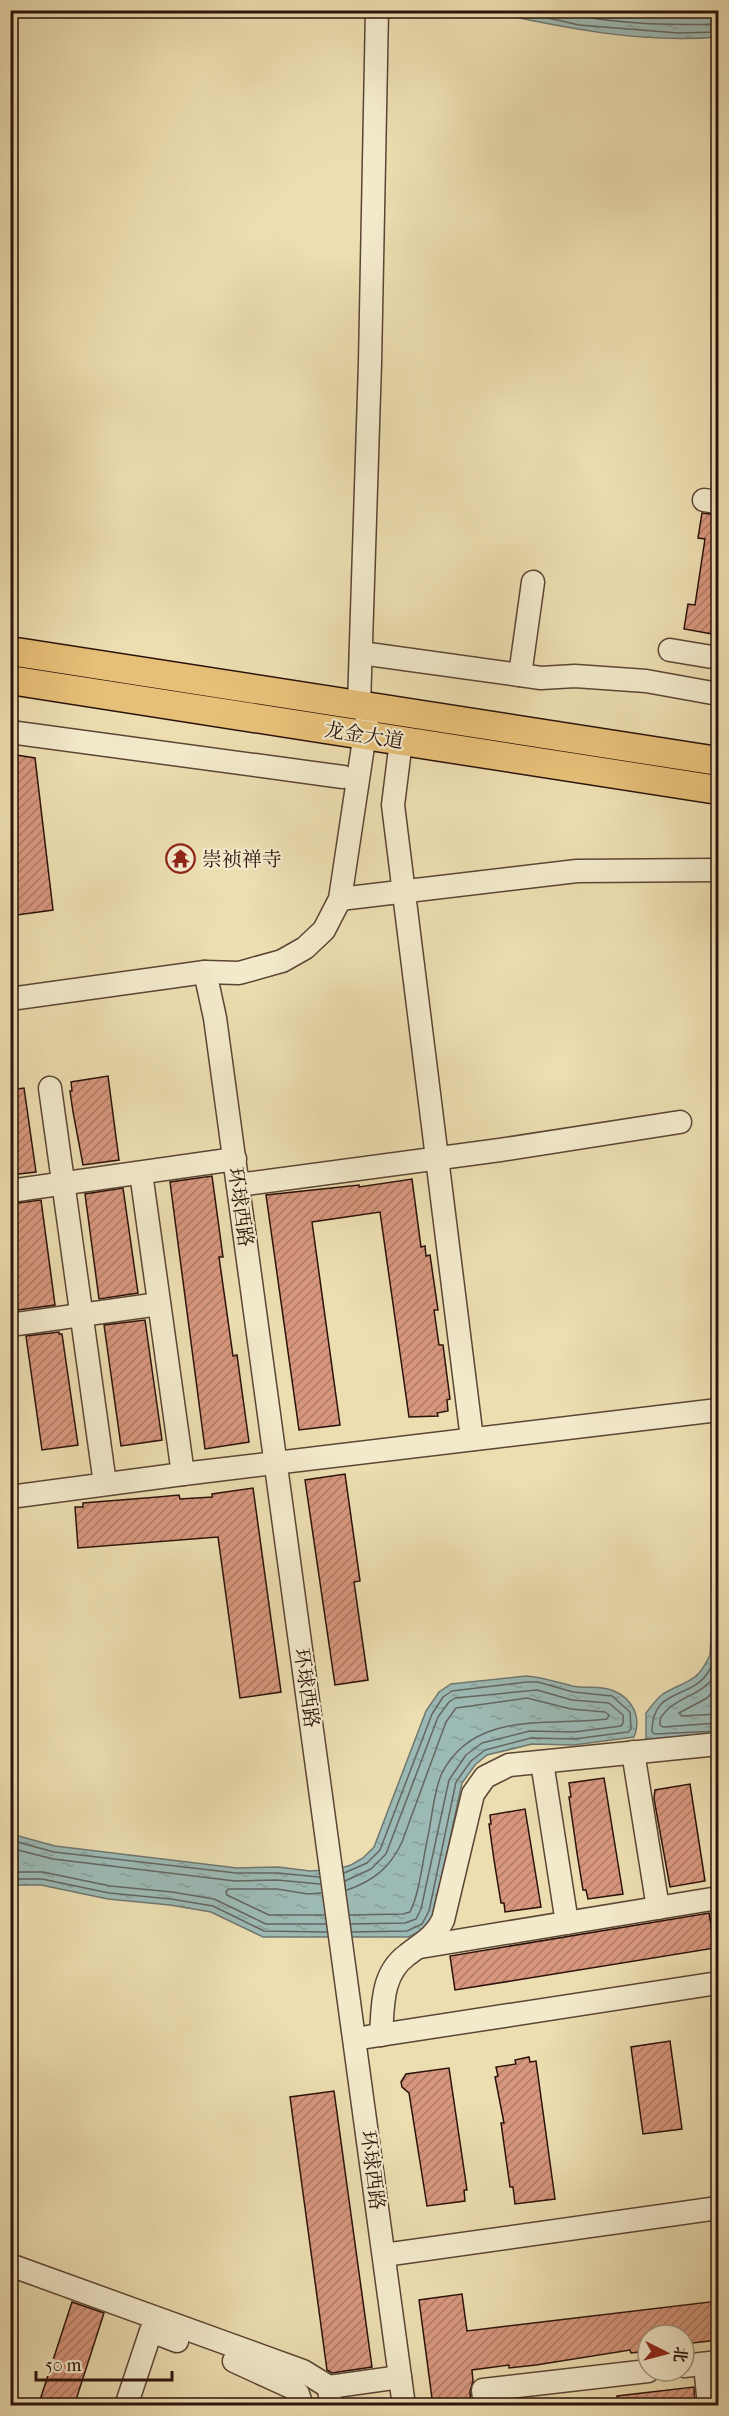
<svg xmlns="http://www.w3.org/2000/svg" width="729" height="2416" font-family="'IM FELL French Canon','Noto Serif SC',serif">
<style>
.water{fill:url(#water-ripples);stroke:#6f7771;stroke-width:1.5}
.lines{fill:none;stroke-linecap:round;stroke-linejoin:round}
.shore{stroke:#646660;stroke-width:1.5}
.building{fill:url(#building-hatch);stroke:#2b120a;stroke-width:1.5}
.minor-casing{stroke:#5b4534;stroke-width:25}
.major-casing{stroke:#2b120a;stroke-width:31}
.minor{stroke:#f3eacc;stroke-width:22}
.major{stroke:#e6bf78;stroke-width:28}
.labels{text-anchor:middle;stroke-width:4.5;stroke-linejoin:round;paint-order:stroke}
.street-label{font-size:20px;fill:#2b120a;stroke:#f3eacc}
.poi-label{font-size:20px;fill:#2b120a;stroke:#f3eacc;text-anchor:start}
</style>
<defs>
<pattern id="water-ripples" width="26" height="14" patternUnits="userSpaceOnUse" patternTransform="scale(1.5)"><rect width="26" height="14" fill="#9cbab5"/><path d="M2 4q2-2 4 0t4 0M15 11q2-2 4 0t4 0" fill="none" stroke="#879f9a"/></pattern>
<pattern id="building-hatch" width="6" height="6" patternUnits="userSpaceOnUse" patternTransform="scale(1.5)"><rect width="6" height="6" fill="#d7977e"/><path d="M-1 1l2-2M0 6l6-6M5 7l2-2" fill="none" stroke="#af7a65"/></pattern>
</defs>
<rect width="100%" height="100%" fill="#ecdeb1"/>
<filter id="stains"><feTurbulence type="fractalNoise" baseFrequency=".00333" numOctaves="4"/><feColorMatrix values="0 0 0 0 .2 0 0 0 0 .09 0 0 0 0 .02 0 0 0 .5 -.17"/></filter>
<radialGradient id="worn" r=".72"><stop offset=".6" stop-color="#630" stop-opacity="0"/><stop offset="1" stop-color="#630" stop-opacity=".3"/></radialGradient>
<g class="water">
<path d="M 485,11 L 718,11 L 718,37 C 640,44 561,27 485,11 Z"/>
<path d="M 718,1537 L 718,1737 L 646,1741 L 646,1713 C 651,1707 656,1699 663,1694 C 687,1679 696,1685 710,1655 L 716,1540 Z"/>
<path d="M 526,1676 C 542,1677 556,1682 572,1686 C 586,1689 601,1685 614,1691 C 633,1699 642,1718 634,1737 L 574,1745 L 532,1744 L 487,1755 L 475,1765 L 462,1783 L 434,1913 C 427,1927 422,1931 408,1937 L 263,1937 L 211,1912 L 170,1905 L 108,1899 L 41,1885 L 15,1885 L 11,1890 L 11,1834 L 55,1846 L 237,1868 L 278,1867 L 310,1871 L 338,1869 L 351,1865 L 363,1858 L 374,1847 L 426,1711 L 439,1692 L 451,1684 Z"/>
</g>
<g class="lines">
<g class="shore">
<polyline points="513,10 579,25 678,33 718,32"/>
<path d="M 549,10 C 604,23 662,26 718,24"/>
<polyline points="607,10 679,17 718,15"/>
<path d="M 718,1606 C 717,1627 720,1653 709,1671 C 691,1701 652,1686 652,1732 L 655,1734 L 718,1731"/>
<path d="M 718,1669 C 706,1698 675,1694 660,1719 L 660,1725 L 663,1727 L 718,1723"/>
<polyline points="718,1686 707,1698 679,1713 682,1716 718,1714"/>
<polyline points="10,1840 54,1852 236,1873 278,1873 319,1877"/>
<polyline points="10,1848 53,1859 235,1881 277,1880 320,1884"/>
<polyline points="10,1872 43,1872 110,1886 172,1892 214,1899 266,1924 326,1924"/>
<polyline points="344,1873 367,1863 380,1850 432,1714 443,1697 452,1691 526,1682 538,1682 573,1692 612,1696 630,1712 631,1729 628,1732 574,1739 531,1738 485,1750 471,1761 456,1782 429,1911 422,1924 407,1931 352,1932"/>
<polyline points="10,1881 16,1879 42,1879 109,1893 171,1899 213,1906 264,1931 327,1932"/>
<polyline points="345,1881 371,1869 386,1854 438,1717 449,1702 455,1698 537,1690 572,1700 609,1703 623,1715 623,1723 621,1726 574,1732 530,1731 482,1743 466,1755 449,1780 421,1909 416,1919 405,1923 351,1924"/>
<path d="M 347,1890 C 373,1881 390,1868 402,1842 L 446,1722 L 456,1708 L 527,1698 L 571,1709 L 605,1712 L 609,1715 L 607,1719 C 549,1726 474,1710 442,1773 C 434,1789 432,1818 428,1836 C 423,1858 420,1892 410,1912 L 403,1914 L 350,1915"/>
<polyline points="321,1893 308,1894 277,1889 228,1889 226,1892 227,1895 269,1915 324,1915"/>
</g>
</g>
<g class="building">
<polygon points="702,513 718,515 718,635 684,629 688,604 695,605 705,539 698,538"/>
<polygon points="10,754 35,758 53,910 10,916"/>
<polygon points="108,1076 119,1160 83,1165 73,1112 70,1091 72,1091 71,1082"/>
<polygon points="24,1088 36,1172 10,1175 10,1090"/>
<polygon points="212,1176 223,1257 219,1257 233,1356 237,1355 249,1442 205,1449 170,1182"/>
<polygon points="412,1179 421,1247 425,1246 426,1256 430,1255 438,1310 434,1310 439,1345 443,1345 450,1399 447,1400 448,1411 437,1413 438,1416 409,1417 380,1212 312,1222 340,1425 299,1430 266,1195 359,1185 359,1187"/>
<polygon points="123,1188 138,1293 99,1299 85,1194"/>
<polygon points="41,1200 55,1305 18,1310 10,1255 10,1204"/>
<polygon points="145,1320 162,1440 121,1446 104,1325"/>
<polygon points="59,1332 59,1334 62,1334 78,1445 42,1450 26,1336"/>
<polygon points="345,1474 360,1581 354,1582 368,1680 335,1685 305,1480"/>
<polygon points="253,1488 281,1692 240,1698 218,1537 78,1548 75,1507 83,1507 83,1503 158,1497 179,1495 180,1499 212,1497 212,1494"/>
<polygon points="604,1778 623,1894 588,1899 586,1890 583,1890 577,1853 569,1797 571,1797 569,1783"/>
<polygon points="690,1784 705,1881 670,1887 654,1799 655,1790"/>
<polygon points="525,1809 541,1907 505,1912 504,1903 501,1903 494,1860 489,1824 491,1824 490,1815"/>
<polygon points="709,1913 715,1948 455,1990 450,1956"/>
<polygon points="670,2041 682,2129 643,2134 631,2047"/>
<polygon points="529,2057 530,2062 536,2061 555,2199 515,2204 513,2187 510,2187 501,2123 504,2123 495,2077 498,2076 496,2067 516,2064 515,2060"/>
<polygon points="449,2068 467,2190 464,2190 465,2201 427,2206 409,2093 402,2087 401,2082 406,2074"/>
<polygon points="334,2091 372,2367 332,2373 327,2370 290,2097"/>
<polygon points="462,2294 467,2331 718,2301 718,2340 684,2344 684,2335 648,2335 648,2351 631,2353 630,2350 536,2365 509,2368 509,2365 472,2370 473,2381 470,2391 471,2406 433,2406 419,2300"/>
<polygon points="72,2302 104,2313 74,2406 38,2406"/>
<polygon points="694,2387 695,2406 618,2406 617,2396"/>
</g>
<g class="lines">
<defs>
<g id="minor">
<polyline points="704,500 718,502"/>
<polyline points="670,650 718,658"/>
<polyline points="361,653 541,678 575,676 646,681 718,694"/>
<polyline points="520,675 533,582"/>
<polyline points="359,705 370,363 377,10"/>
<polyline points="10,732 343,777"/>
<polyline points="401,741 393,805 472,1439"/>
<polyline points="340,899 577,871 718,870"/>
<polyline points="205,972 215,1018 404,2406"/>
<polyline points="10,999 205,972 239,973 282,961 305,948 324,930 340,899 367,720"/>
<polyline points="50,1088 105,1484"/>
<polyline points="141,1173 183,1474"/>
<polyline points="238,1185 500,1150 680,1122"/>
<polyline points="10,1191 235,1159"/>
<polyline points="17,1324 159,1304"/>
<polyline points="10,1497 183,1474 718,1410"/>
<polyline points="633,1752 658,1908"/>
<polyline points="542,1762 567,1923"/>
<polyline points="420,1947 718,1898"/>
<path d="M 381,2035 C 383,2006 381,1974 407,1955 C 422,1943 434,1938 443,1920 L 473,1794 L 485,1777 L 509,1765 L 718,1744"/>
<polyline points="367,2037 718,1983"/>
<polyline points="384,2255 718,2208"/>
<polyline points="10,2265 303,2371 329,2387"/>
<polyline points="234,2361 293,2388 298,2394 302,2406"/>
<polyline points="705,2364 709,2406"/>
<polyline points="684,2366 718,2362"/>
<polyline points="126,2406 151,2331 177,2341"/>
<polyline points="331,2406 329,2387 400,2377"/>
<polyline points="485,2406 483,2390 648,2371"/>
</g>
<g id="major">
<polyline points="10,651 718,761"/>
<polyline points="10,680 718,790"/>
</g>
</defs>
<use href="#minor" class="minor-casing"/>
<use href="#major" class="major-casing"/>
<use href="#minor" class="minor"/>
<use href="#major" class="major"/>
</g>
<defs>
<symbol id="temple-ring" viewBox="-11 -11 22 22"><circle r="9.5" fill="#f3eacc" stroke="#8f2418" stroke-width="1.5"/><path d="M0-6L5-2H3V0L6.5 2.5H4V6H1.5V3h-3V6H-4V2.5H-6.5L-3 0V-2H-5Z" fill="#8f2418"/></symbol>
</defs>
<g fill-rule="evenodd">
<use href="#temple-ring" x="164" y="842" width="33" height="33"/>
</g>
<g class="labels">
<g class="street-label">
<text transform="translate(364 735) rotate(9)" y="7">龙金大道</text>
<text transform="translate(241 1207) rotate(82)" y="7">环球西路</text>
<text transform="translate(307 1688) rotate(82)" y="7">环球西路</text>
<text transform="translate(373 2170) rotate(83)" y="7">环球西路</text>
</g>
<g class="poi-label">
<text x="202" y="866">崇祯禅寺</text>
</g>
</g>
<rect width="729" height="2416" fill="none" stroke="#ecdeb1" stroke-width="36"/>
<rect x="12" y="12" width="705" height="2392" fill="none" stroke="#2b120a" stroke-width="3"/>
<rect x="18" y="18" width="693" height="2380" fill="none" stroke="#2b120a" stroke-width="1.5"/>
<g transform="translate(666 2353) rotate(96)"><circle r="28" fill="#f3eacc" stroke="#a3947e" stroke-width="1.5"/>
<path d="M0-4.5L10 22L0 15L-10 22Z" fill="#8f2418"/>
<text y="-9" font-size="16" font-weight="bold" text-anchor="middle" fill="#2b120a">北</text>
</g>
<path d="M36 2371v9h136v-9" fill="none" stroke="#2b120a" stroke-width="3"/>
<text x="45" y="2371" font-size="18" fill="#2b120a" stroke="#f3eacc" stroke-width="4.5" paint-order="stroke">50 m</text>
<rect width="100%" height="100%" filter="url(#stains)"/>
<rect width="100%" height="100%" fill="url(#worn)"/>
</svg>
